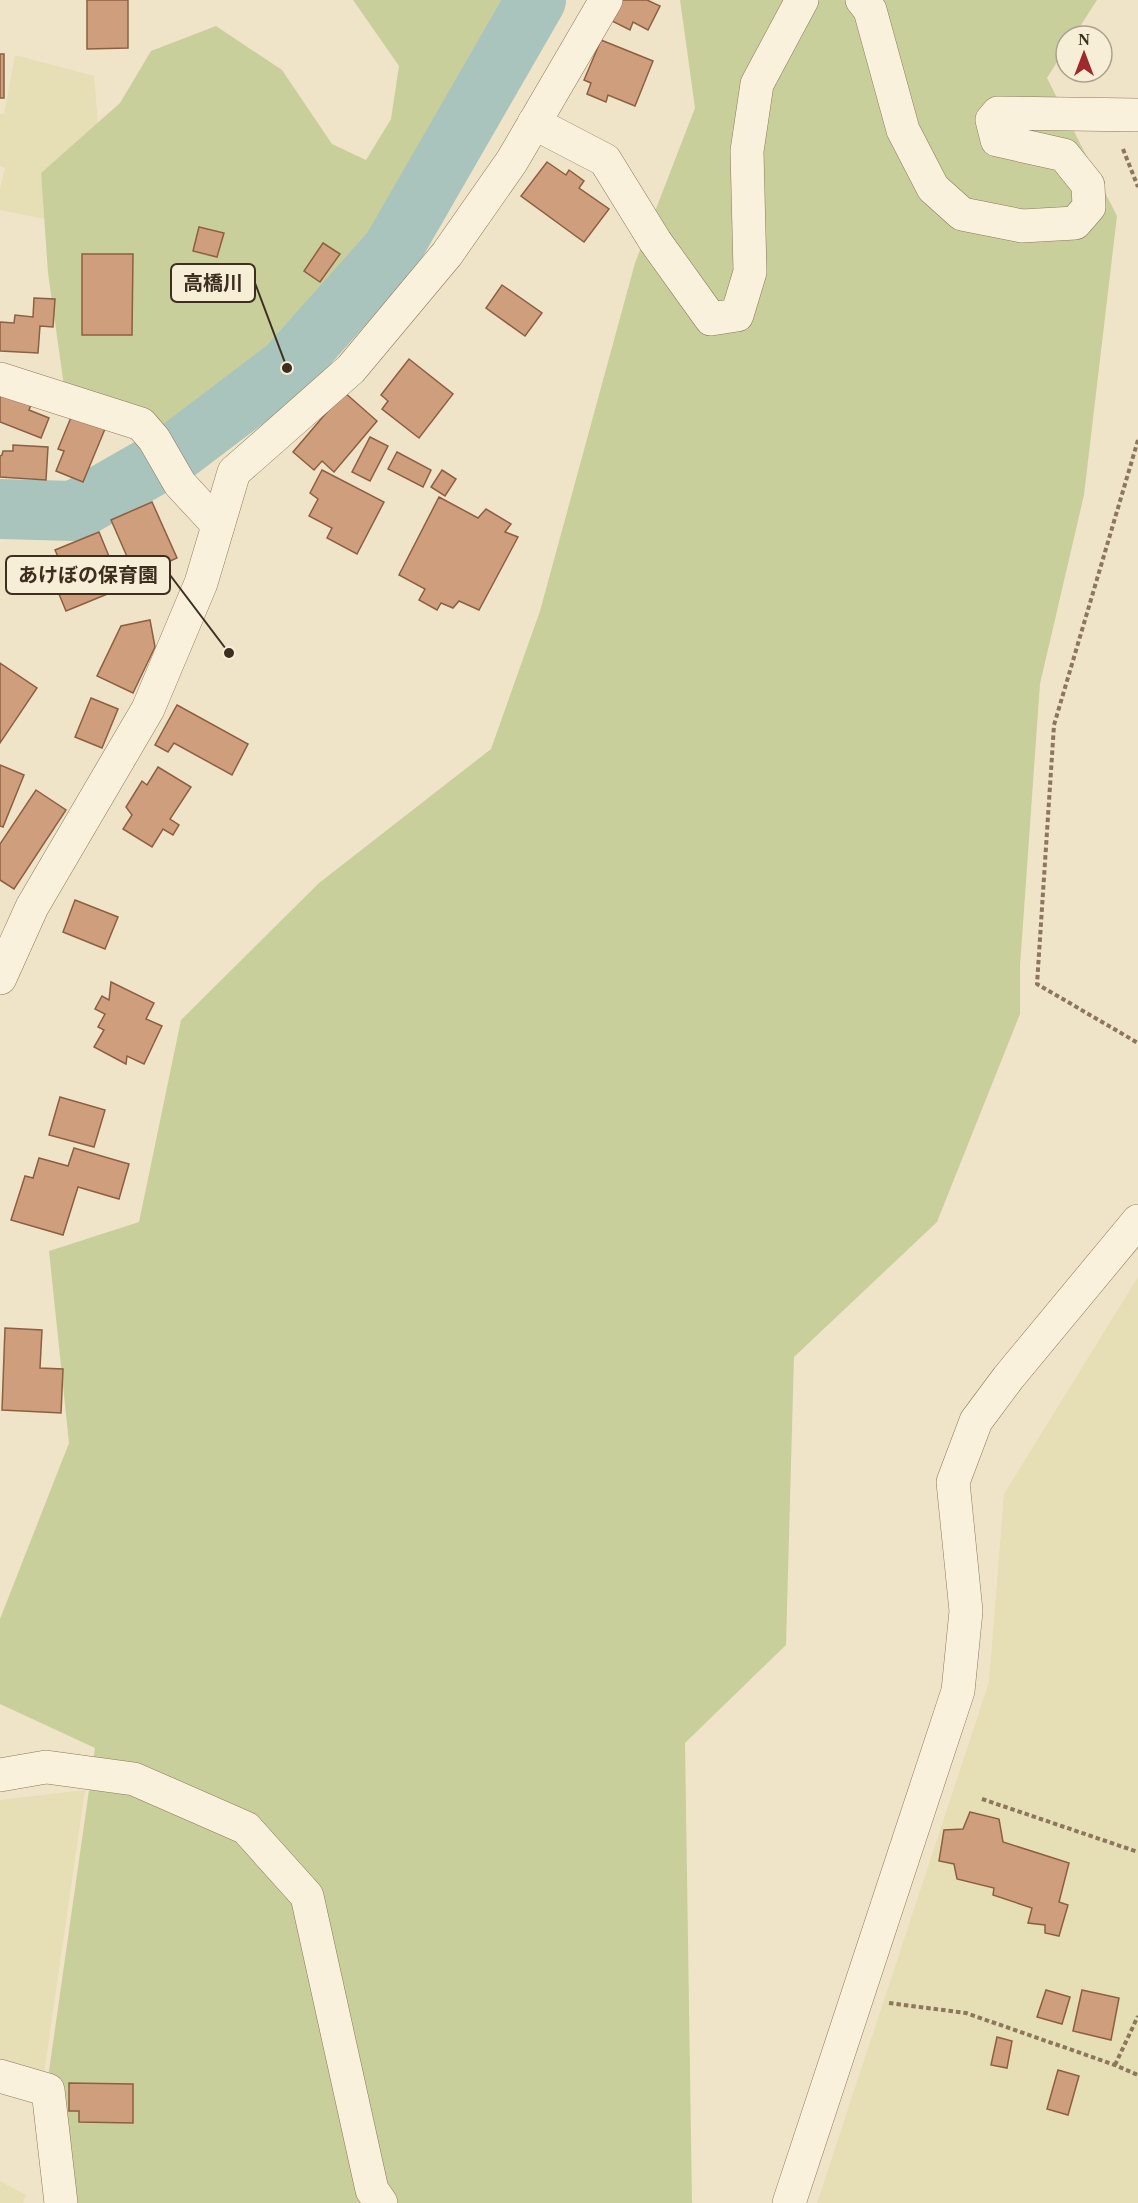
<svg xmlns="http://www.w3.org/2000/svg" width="1138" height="2203" font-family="'Times New Roman','Noto Sans JP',serif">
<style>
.farmland{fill:#e6deb5}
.green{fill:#c9cf9b}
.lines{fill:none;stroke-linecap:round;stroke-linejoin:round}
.river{stroke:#a9c4bc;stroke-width:60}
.building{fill:#cf9f7d;stroke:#8d5f41;stroke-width:1.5}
.minor-casing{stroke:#8d765c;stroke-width:34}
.path{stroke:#8d765c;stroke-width:4;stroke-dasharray:4.5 3;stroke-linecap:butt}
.minor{stroke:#faf1dc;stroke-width:33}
.leader{fill:none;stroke:#3d2e20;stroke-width:2}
.callout-dot{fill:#3d2e20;stroke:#f7eed8;stroke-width:2}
.callout{fill:#f7eed8;stroke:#3d2e20;stroke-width:2}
.callout-label{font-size:20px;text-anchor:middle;font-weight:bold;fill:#3d2e20}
</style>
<rect width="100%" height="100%" fill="#f0e4c8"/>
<g class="farmland">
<polygon points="15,55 94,76 98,123 41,173 44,219 0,210 0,189 5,168 0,166 0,114 4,114"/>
<polygon points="1138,1277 1138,2203 817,2203 989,1682 1004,1494"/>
<polygon points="85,1790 44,2074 0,2062 0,1800"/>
<polygon points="0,2181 26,2195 23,2203 0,2203"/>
</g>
<g class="green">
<polygon points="353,0 516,0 518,6 444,186 328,348 214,456 179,449 64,386 48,273 41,173 120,103 151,51 216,26 282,70 332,144 366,160 391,119 399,66"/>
<polygon points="680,0 1097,0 1074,36 1066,36 1066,48 1047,78 1117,216 1084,495 1040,684 1020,966 1020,1014 937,1222 794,1357 786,1645 685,1743 692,2203 65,2203 49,2071 95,1748 0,1704 0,1619 69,1443 49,1251 139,1222 181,1020 319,883 491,749 540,611 635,263 695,108"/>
</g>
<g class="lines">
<polyline class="river" points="0,509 74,511 172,455 287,368 392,250 536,0"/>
</g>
<g class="building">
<polygon points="87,0 128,0 128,48 87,49"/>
<polygon points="622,0 647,0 660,6 648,30 633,22 630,30 612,21"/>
<polygon points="601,40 653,61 635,106 608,95 606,102 587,94 591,83 584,80"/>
<rect x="0" y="54" width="4" height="44"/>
<polygon points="547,162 566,175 569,170 584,181 579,188 609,209 584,242 521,196"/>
<polygon points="199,227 224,233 217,257 193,251"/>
<polygon points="323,243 340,254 320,282 304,271"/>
<polygon points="82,254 133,254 132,335 82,335"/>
<polygon points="502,285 542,313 525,336 486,308"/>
<polygon points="34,298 55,299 53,327 40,326 38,353 0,351 0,322 14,323 15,315 33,317"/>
<polygon points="409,359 453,394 419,438 382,409 388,401 381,395"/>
<polygon points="344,392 377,421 334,472 322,461 314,470 293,452"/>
<polygon points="0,393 31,405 29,410 49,418 41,438 0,422"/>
<polygon points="72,415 105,429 83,482 56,471 64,451 58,449"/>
<polygon points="370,437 388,446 370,481 352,472"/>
<polygon points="13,445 48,447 46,480 0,477 0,456 2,455 3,451 13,451"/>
<polygon points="397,452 431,470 423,487 388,469"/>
<polygon points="322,470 384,502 357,554 327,538 332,528 309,516 318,499 310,493"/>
<polygon points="442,470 456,479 445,496 431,487"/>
<polygon points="439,497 478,518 486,509 511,524 505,532 518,537 479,610 459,601 453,608 441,603 437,610 419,600 425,589 399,575"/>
<polygon points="152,502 177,558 136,577 111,520"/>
<polygon points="99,532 122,588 66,611 54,582 67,577 55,550"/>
<polygon points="150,620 155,647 133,693 97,676 121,626"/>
<polygon points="0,663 37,688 0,743"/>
<polygon points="91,698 118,709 102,748 75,737"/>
<polygon points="177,705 248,744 232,775 174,743 168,752 155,745"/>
<polygon points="0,765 24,775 3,827 0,826"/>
<polygon points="158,767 191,787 170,819 179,825 173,835 163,829 152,847 123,829 132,815 126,807 142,781 147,785"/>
<polygon points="36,790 66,810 14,889 0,880 0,844"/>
<polygon points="75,900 118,917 105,949 63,932"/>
<polygon points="111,982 154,1003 146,1019 162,1026 144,1064 127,1056 126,1064 94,1047 104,1030 98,1027 105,1014 95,1009 102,996 109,1000"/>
<polygon points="60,1097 105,1110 94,1147 49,1135"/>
<polygon points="74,1148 129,1164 119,1199 78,1187 63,1235 11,1220 25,1176 33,1178 39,1158 68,1166"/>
<polygon points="5,1328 42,1330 40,1368 63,1369 61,1413 2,1410"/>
<polygon points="970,1812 999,1819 1003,1842 1069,1863 1059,1902 1068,1905 1059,1936 1045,1933 1045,1925 1028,1923 1032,1908 993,1895 994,1888 957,1879 954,1864 939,1861 944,1830 963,1829"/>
<polygon points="1046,1990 1070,1997 1062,2024 1037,2017"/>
<polygon points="1082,1990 1119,1998 1111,2040 1073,2031"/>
<polygon points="997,2037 1012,2041 1007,2068 991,2065"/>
<polygon points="1058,2070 1079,2076 1068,2115 1047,2109"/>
<polygon points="69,2083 133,2084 133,2123 79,2122 79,2111 69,2111"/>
</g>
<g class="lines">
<defs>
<g id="minor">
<polyline points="862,0 870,10 903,130 933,188 962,214 1022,226 1075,223 1089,207 1088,185 1064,155 997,140 992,120 998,113 1138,115"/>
<polyline points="534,123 605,160 655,241 711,319 737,315 750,272 747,151 757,84 802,0"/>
<polyline points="0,379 141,424 154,439 180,484 218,525"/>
<polyline points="0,978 32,907 148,709 201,583 234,472 351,369 447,254 512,161 606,0"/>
<polyline points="0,1775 46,1767 134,1779 246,1828 307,1896 372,2190 381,2203"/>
<polyline points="0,2076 48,2090 61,2203"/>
<polyline points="789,2203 958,1691 966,1611 953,1482 976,1421 1008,1378 1138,1221"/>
</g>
</defs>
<use href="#minor" class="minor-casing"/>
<g class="path">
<polyline points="1123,149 1138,187"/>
<polyline points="1138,440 1054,725 1037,984 1138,1043"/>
<polyline points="982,1799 1138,1852"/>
<polyline points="889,2003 966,2013 1115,2065 1138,2075"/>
<polyline points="1115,2065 1138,2016"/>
</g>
<use href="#minor" class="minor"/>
</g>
<path class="leader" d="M287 368L255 283M229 653L170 575"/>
<g class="callout-dot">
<circle cx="287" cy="368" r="6"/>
<circle cx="229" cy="653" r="6"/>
</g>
<g class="callout">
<rect x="171" y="264" width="84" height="38" rx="6"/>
<rect x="6" y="556" width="164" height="38" rx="6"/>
</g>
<g class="callout-label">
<text x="213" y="290">高橋川</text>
<text x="88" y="582">あけぼの保育園</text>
</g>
<g transform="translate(1084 54)"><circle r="28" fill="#f7eed8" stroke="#ada18e" stroke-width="1.5"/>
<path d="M0-4.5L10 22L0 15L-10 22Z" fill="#9e2a2b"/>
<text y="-9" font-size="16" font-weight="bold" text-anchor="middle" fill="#3d2e20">N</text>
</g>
</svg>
